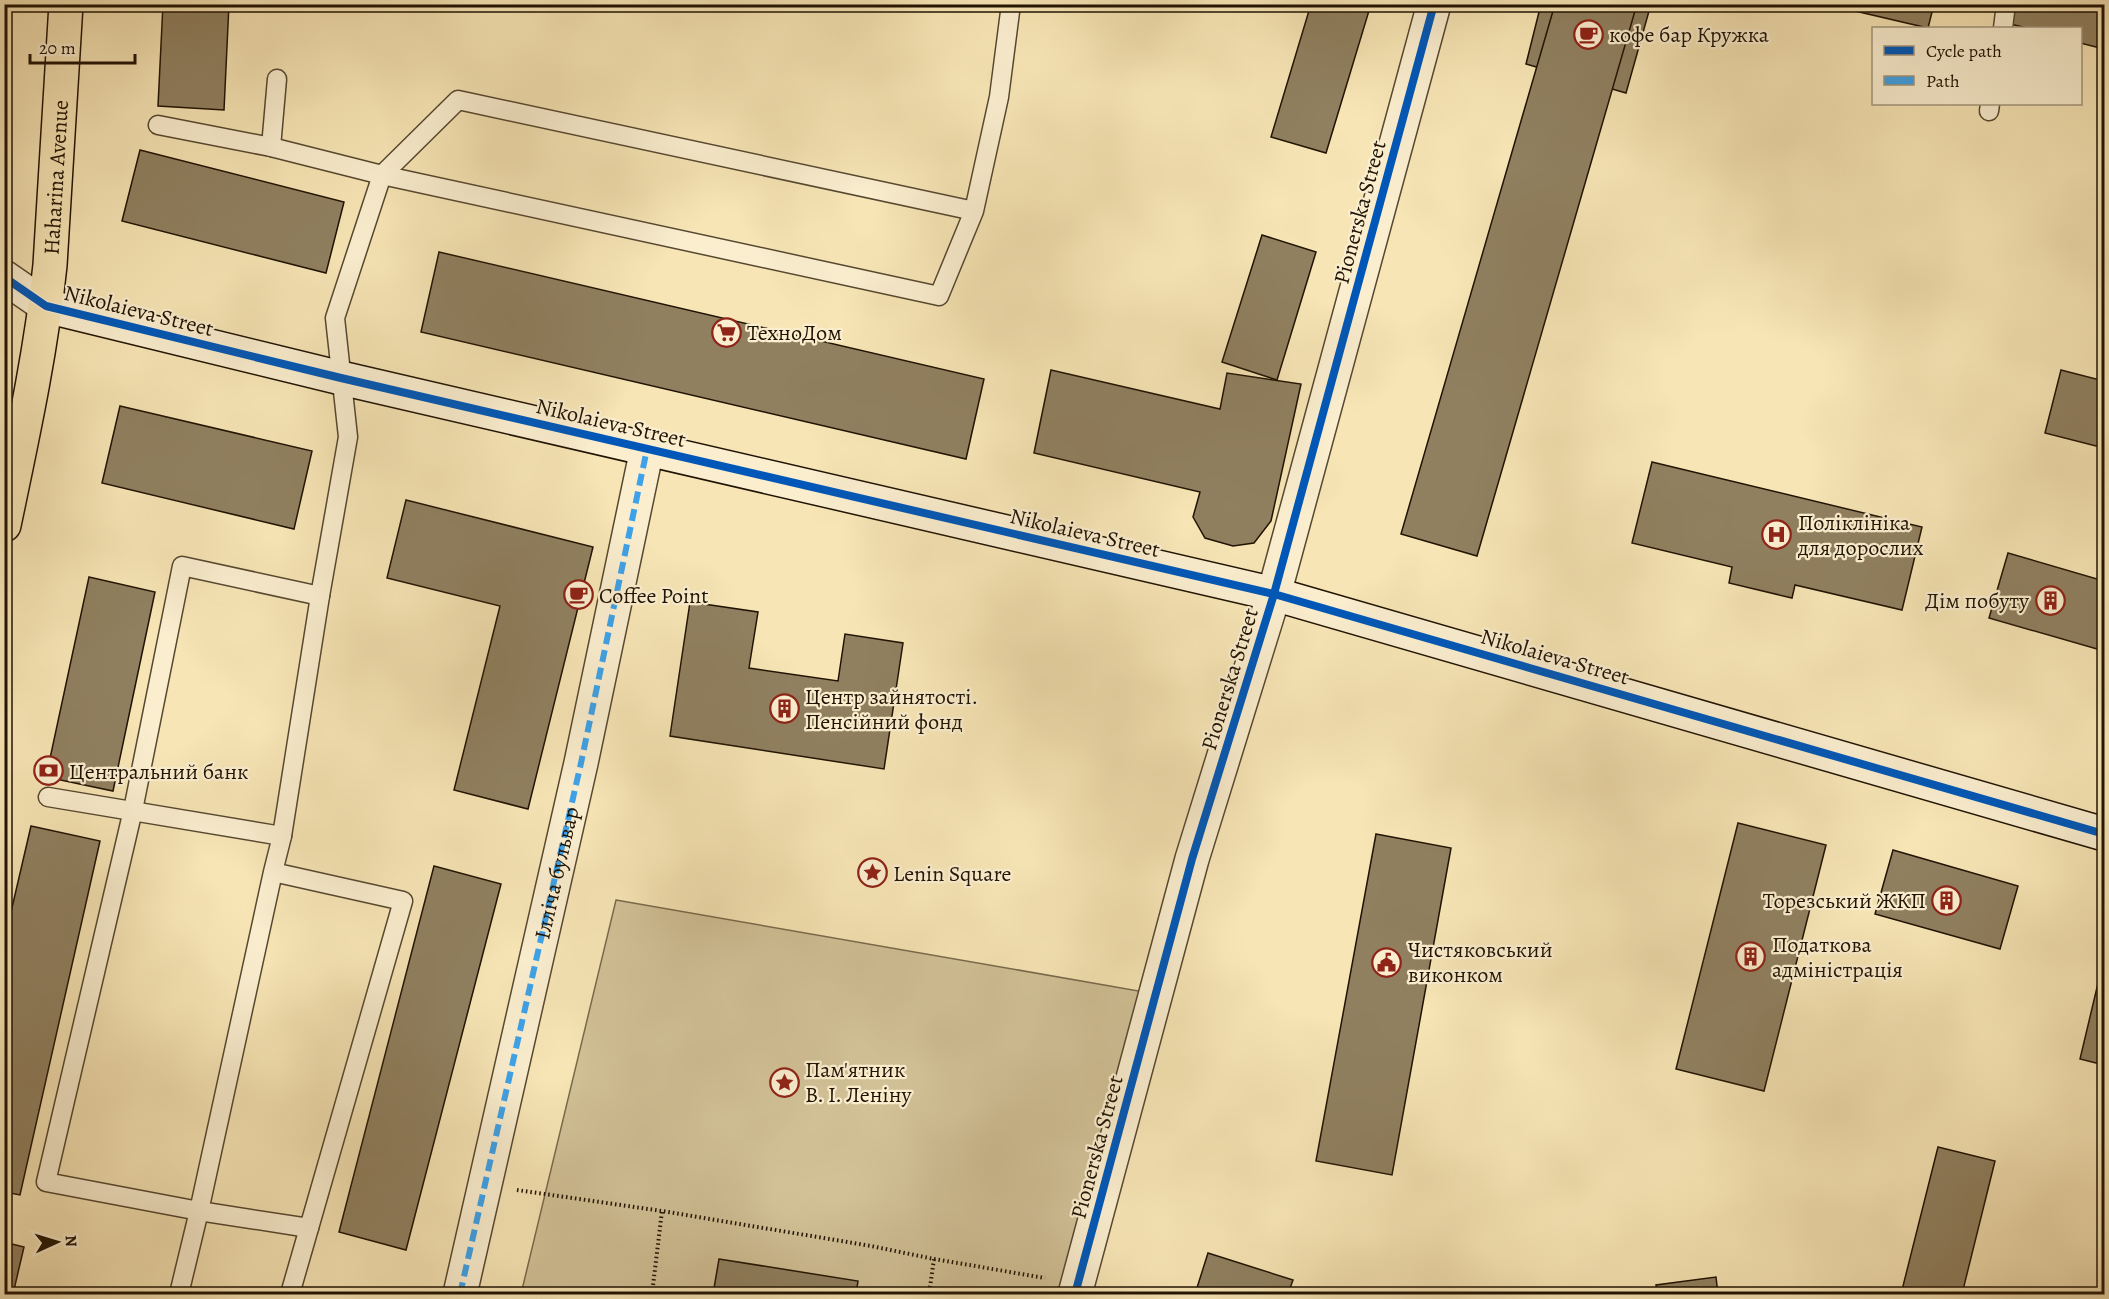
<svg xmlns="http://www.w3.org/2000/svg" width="2109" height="1299" font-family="Alegreya,serif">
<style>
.green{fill:#d2c197;stroke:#796a4d;stroke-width:1.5}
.building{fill:#908060;stroke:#201303;stroke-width:1.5}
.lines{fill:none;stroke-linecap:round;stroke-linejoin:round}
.lane-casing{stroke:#564830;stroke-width:21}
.street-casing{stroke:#564830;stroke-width:36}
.secondary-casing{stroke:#201303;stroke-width:36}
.primary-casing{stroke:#201303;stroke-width:36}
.path{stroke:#201303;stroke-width:4;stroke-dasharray:1.5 3;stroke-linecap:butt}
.lane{stroke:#faeecf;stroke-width:18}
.street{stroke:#faeecf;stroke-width:33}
.secondary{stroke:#faeecf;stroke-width:33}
.primary{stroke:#f7e5b5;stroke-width:33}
.quiet{stroke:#3da2e9;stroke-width:6;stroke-dasharray:12 6;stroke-linecap:butt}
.cycleway-casing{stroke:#faeecf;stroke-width:11}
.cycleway{stroke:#0057b8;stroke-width:8}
.labels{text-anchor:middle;stroke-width:4.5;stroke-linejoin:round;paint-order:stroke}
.poi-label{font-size:22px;fill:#201303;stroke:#faeecf;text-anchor:start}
.street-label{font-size:22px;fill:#201303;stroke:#faeecf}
</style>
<rect width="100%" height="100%" fill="#f7e5b5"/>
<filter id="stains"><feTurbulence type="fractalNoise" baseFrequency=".00333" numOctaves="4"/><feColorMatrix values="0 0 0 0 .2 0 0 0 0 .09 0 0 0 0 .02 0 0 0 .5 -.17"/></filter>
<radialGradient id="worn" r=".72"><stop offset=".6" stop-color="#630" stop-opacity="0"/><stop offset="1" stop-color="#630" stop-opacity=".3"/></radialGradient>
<polygon class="green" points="616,900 1156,994 1058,1294 521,1294"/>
<g class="building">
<polygon points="163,4 229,4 224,110 158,106"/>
<polygon points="1311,4 1371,4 1326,153 1271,137"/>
<polygon points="1541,4 1651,4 1626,93 1526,64"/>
<polygon points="1555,4 1637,4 1477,556 1401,534"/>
<polygon points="1825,4 1934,4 1928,28"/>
<polygon points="2011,4 2104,4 2104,49 2080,43 2080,28 2027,28 2006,23"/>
<polygon points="140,150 344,202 326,273 122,221"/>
<polygon points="1262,235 1316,252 1277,380 1222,362"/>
<polygon points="439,252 984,379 966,459 421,332"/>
<polygon points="1051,370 1220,409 1227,373 1301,384 1271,521 1254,543 1233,546 1205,538 1193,517 1200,492 1034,453"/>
<polygon points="2061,370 2104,381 2104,448 2045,433"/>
<polygon points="120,406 312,451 294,529 102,483"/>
<polygon points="1652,462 1922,527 1902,610 1795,585 1792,598 1729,583 1732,567 1632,543"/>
<polygon points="406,500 593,547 528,809 454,790 500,606 387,578"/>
<polygon points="2008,553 2104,581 2104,651 1989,618"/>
<polygon points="89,577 155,592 113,791 46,777"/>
<polygon points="690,602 758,612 749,668 838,681 845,634 903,643 884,769 670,736"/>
<polygon points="1738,823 1826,845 1764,1091 1676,1069"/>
<polygon points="31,826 100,841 20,1195 4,1192 4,942"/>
<polygon points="1376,834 1451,848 1392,1175 1316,1161"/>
<polygon points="1893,850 2018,886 2000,949 1875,914"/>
<polygon points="434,866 501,884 406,1250 339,1232"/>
<polygon points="2104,958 2104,1065 2080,1059"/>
<polygon points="1938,1147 1995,1161 1962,1294 1901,1294"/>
<polygon points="4,1242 24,1247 13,1294 4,1294"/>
<polygon points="1208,1253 1293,1280 1288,1294 1195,1294"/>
<polygon points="719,1259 858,1281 856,1294 713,1294"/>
<polygon points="1716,1277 1718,1294 1657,1294 1656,1285"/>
</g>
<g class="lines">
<defs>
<g id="lane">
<polyline points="2003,28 2006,4"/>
<polyline points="1989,111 1990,104"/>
<polyline points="158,125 271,147 382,175 335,318 348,437 320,596 282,836 273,872 403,901 309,1228 199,1211 273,872"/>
<polyline points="271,147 277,79"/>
<polyline points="974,211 458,100 382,175 939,296 974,211 999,97 1011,4"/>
<polyline points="48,797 282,836"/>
<polyline points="179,1294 199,1211 46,1182 133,810 182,566 320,596"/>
<polyline points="290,1294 309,1228"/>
</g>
<g id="street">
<polyline points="4,277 46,306"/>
<polyline points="460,1294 581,763 647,449"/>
<polyline points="1075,1294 1192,859 1274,594 1434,4"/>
</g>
<polyline id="secondary" points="46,306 341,378 1274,594 2104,834"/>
<g id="primary">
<path id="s1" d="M 4,525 C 22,439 41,353 50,265 L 66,4"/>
</g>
</defs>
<use href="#lane" class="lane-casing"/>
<use href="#street" class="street-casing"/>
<use href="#secondary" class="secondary-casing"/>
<use href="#primary" class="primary-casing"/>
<g class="path">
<polyline points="517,1190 662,1211"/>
<polyline points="934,1259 1045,1278"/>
<polyline points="652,1294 662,1211 871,1246 934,1259 929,1294"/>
</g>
<use href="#lane" class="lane"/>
<use href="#street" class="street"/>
<use href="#secondary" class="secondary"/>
<use href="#primary" class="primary"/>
<path class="quiet" id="s2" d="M 460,1294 L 581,763 L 647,449"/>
<defs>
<g id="cycleway">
<polyline points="4,277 46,306 341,378 1274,594 2104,834"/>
<polyline points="1075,1294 1192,859 1274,594 1434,4"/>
</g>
</defs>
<use href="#cycleway" class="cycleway-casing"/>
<use href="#cycleway" class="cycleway"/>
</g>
<defs>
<symbol id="cafe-ring" viewBox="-11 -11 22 22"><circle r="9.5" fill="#faeecf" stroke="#8f2418" stroke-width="1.5"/><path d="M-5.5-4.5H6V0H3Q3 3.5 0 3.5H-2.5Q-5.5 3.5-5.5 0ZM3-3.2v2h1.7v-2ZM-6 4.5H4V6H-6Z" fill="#8f2418"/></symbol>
<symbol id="supermarket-ring" viewBox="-11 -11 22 22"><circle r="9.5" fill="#faeecf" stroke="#8f2418" stroke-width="1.5"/><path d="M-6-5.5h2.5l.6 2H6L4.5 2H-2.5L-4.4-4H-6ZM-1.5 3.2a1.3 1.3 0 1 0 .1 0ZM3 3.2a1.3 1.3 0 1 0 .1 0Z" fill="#8f2418"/></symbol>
<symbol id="hospital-ring" viewBox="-11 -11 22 22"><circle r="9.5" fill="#faeecf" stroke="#8f2418" stroke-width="1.5"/><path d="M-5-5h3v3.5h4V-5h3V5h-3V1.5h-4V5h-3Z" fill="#8f2418"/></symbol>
<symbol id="building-ring" viewBox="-11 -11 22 22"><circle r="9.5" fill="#faeecf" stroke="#8f2418" stroke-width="1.5"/><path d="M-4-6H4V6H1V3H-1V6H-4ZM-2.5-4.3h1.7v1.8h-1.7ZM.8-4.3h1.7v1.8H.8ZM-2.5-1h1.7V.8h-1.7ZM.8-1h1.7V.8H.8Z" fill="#8f2418"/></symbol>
<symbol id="bank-ring" viewBox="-11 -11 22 22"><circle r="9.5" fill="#faeecf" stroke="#8f2418" stroke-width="1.5"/><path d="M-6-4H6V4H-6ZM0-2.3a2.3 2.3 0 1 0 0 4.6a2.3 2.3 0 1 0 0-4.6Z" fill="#8f2418"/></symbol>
<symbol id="sight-ring" viewBox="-11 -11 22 22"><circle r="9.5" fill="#faeecf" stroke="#8f2418" stroke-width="1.5"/><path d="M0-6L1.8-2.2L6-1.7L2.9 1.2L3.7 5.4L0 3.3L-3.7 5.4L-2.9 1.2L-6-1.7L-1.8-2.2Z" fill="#8f2418"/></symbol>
<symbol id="civic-ring" viewBox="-11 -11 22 22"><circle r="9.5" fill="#faeecf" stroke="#8f2418" stroke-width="1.5"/><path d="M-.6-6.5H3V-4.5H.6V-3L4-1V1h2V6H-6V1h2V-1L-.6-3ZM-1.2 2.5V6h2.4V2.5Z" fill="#8f2418"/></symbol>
</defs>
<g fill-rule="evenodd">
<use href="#cafe-ring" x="1572" y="18" width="33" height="33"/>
<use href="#supermarket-ring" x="710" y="316" width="33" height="33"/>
<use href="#hospital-ring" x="1760" y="518" width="33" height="33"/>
<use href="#cafe-ring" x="562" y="578" width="33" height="33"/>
<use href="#building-ring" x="2034" y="584" width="33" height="33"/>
<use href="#building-ring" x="768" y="692" width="33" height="33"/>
<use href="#bank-ring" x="32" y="754" width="33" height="33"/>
<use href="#sight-ring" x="856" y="856" width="33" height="33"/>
<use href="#building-ring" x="1930" y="884" width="33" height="33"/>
<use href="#building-ring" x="1734" y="940" width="33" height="33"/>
<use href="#civic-ring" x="1370" y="946" width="33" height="33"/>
<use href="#sight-ring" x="768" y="1066" width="33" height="33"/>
</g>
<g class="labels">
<g class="poi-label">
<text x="1609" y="42">кофе бар Кружка</text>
<text x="747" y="340">ТехноДом</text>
<text x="1798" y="530">Поліклініка<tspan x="1798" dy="25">для дорослих</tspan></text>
<text x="599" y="603">Coffee Point</text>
<text x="2029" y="608" text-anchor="end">Дім побуту</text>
<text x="805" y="704">Центр зайнятості.<tspan x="805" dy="25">Пенсійний фонд</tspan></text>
<text x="69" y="779">Центральний банк</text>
<text x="893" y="881">Lenin Square</text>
<text x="1926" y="908" text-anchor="end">Торезський ЖКП</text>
<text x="1772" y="952">Податкова<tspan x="1772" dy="25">адміністрація</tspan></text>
<text x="1408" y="957">Чистяковський<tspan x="1408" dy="25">виконком</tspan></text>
<text x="805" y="1077">Пам'ятник<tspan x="805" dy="25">В. І. Леніну</tspan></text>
</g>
<g class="street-label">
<text dy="8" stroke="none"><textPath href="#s1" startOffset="352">Haharina Avenue</textPath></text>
<text transform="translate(1359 212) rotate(-75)" y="8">Pionerska Street</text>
<text transform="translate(139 310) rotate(14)" y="8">Nikolaieva Street</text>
<text transform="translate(611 422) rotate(13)" y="8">Nikolaieva Street</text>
<text transform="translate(1085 532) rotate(13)" y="8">Nikolaieva Street</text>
<text transform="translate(1555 656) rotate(16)" y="8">Nikolaieva Street</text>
<text transform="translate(1229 679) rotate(-73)" y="8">Pionerska Street</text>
<text dy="8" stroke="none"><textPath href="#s2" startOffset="432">Ілліча бульвар</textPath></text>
<text transform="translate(1096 1147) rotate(-75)" y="8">Pionerska Street</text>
</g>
</g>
<rect width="2109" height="1299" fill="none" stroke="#f7e5b5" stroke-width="24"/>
<rect x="6" y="6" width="2097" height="1287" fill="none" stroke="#201303" stroke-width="3"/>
<rect x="12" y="12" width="2085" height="1275" fill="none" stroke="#201303" stroke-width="1.5"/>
<rect x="1872" y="27" width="210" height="78" fill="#faeecf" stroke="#a3967d" stroke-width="1.5"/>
<rect x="1884" y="46" width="30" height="9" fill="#0057b8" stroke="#a3967d" stroke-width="1.5"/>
<text x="1926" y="57" font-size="18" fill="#201303">Cycle path</text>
<rect x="1884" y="76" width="30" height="9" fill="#3da2e9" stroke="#a3967d" stroke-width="1.5"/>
<text x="1926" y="87" font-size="18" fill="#201303">Path</text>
<g transform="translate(57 1242) rotate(86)" stroke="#faeecf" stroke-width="4.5" paint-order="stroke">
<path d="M0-4.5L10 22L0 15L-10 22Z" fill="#201303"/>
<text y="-9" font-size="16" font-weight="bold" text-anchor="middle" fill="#201303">N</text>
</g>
<path d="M30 54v9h105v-9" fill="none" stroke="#201303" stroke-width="3"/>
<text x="39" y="54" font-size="18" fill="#201303" stroke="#faeecf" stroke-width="4.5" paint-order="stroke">20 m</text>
<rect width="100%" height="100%" filter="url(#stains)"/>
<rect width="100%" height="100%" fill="url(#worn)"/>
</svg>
